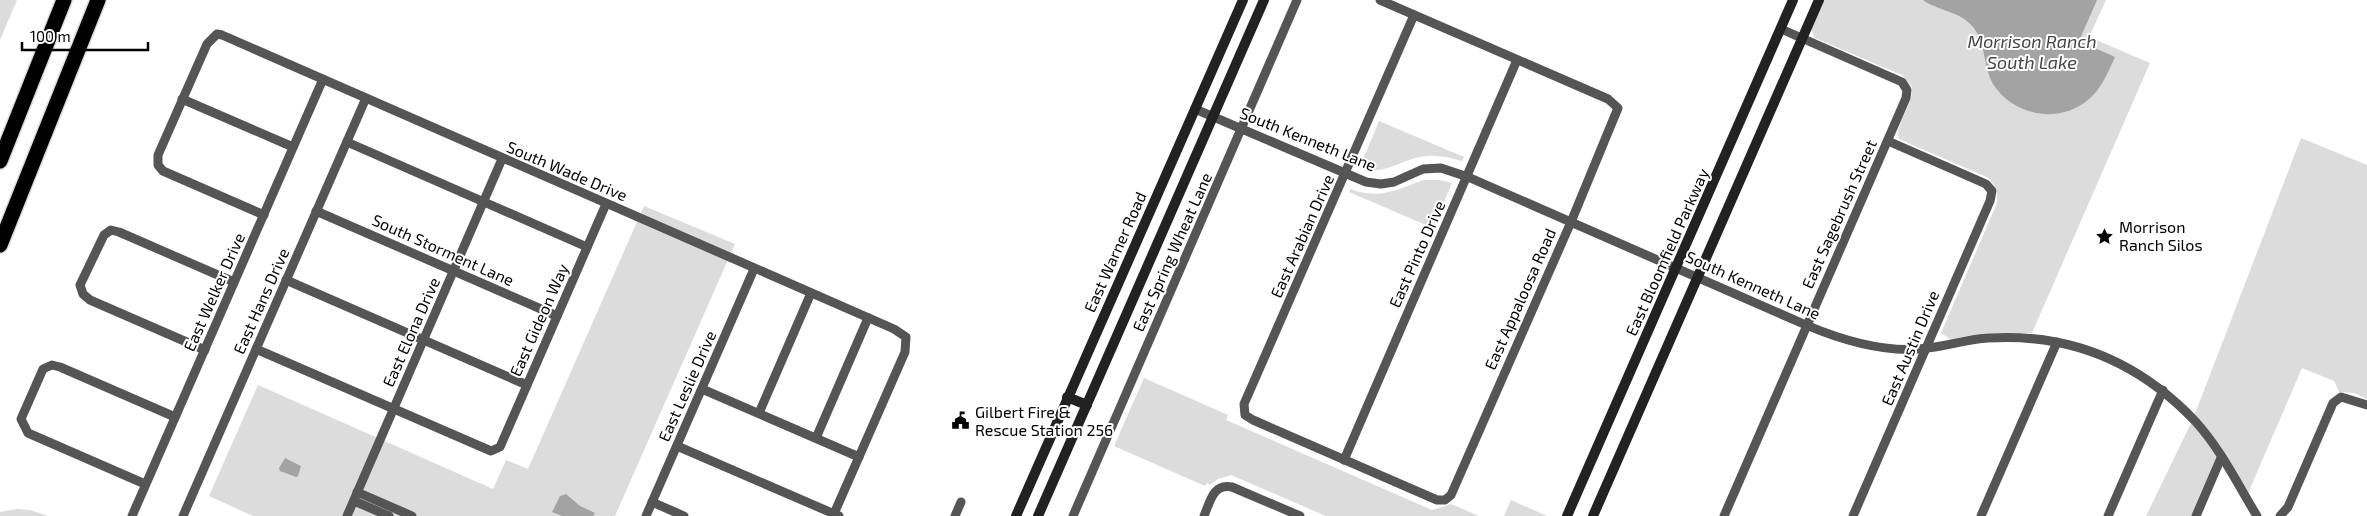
<svg xmlns="http://www.w3.org/2000/svg" width="2367" height="516" font-family="'Exo 2',sans-serif">
<style>
.green{fill:#dcdcdc}
.water{fill:#a3a3a3}
.lines{fill:none;stroke-linecap:round;stroke-linejoin:round}
.highway-casing{stroke:#dbdbdb;stroke-width:18}
.street{stroke:#555;stroke-width:9}
.secondary{stroke:#222;stroke-width:10}
.highway{stroke:#000;stroke-width:15}
.labels{text-anchor:middle;stroke-width:4;stroke-linejoin:round;paint-order:stroke}
.street-label{font-size:16px;fill:#000;stroke:#fff}
.poi-label{font-size:16px;fill:#000;stroke:#fff;text-anchor:start}
.water-label{font-size:18px;font-style:italic;fill:#444;stroke:#fff}
</style>
<rect width="100%" height="100%" fill="#fff"/>
<g class="green">
<polygon points="0,0 17,0 0,40"/>
<path d="M 1823,0 L 2106,0 L 2089,37 L 2150,63 L 2032,333 L 1986,333 L 1950,339 L 1941,333 L 1997,203 L 1997,190 L 1989,178 L 1899,139 C 1894,125 1914,105 1912,87 L 1902,75 L 1815,38 L 1811,30 Z"/>
<path d="M 1379,121 L 1464,157 L 1462,161 C 1448,157 1434,154 1419,157 C 1397,162 1383,176 1360,167 Z"/>
<polygon points="2301,138 2367,165 2367,399 2354,393 2339,392 2334,381 2302,368 2246,498 2221,458 2196,516 2146,516 2193,419"/>
<path d="M 1424,180 L 1440,180 L 1452,183 L 1433,228 L 1349,192 L 1350,189 C 1381,200 1395,190 1424,180 Z"/>
<polygon points="644,206 735,244 615,516 253,516 209,496 258,385 493,489 506,460 528,469"/>
<polygon points="1144,378 1228,415 1226,420 1432,510 1451,504 1479,516 1326,516 1231,475 1218,479 1210,485 1207,483 1205,486 1114,446"/>
<polygon points="1511,500 1547,516 1504,516"/>
<polygon points="17,509 30,510 48,516 0,516 0,512"/>
</g>
<g class="water">
<path d="M 1923,0 L 2097,0 L 2079,41 L 2115,57 C 2108,72 2102,88 2089,99 C 2060,125 2013,116 1993,84 C 1983,66 1986,43 1973,27 C 1960,11 1938,11 1923,0 Z"/>
<polygon points="285,458 301,466 298,476 296,477 280,471 279,468"/>
<polygon points="566,494 580,506 595,513 593,516 562,516 552,512 560,496"/>
</g>
<g class="lines">
<defs>
<g id="highway">
<polyline points="0,161 64,0"/>
<polyline points="0,245 98,0"/>
</g>
</defs>
<use href="#highway" class="highway-casing"/>
<g class="street">
<polyline points="1380,0 1608,99 1618,108 1571,222 1451,495 1445,500 1437,500 1253,420 1245,415 1244,404 1414,15"/>
<polyline points="182,99 293,147"/>
<path d="M 1195,109 L 1366,182 L 1381,184 L 1394,182 L 1423,169 L 1441,168 L 1468,177 L 1806,325 C 1844,341 1887,354 1928,348 C 1948,346 1968,339 1988,338 C 2070,333 2139,362 2195,421 C 2220,448 2238,485 2257,516"/>
<polyline points="347,142 587,247"/>
<polyline points="316,211 557,316"/>
<polyline points="264,215 163,171 158,165 158,155 207,44 217,34 222,35 894,329 906,337 905,352 833,516"/>
<polyline points="286,280 527,385"/>
<polyline points="256,349 491,451 500,447 606,204"/>
<polyline points="205,350 90,300 83,294 80,285 104,235 111,230 119,232 234,282"/>
<polyline points="702,389 859,457"/>
<polyline points="759,413 811,293"/>
<polyline points="816,438 868,318"/>
<polyline points="677,446 839,516"/>
<polyline points="1344,460 1517,60"/>
<polyline points="145,484 28,433 21,419 43,369 52,365 60,367 175,417"/>
<polyline points="357,492 412,516"/>
<polyline points="354,501 389,516"/>
<polyline points="652,502 684,516"/>
<polyline points="132,516 323,79"/>
<polyline points="183,516 366,98"/>
<polyline points="347,516 502,159"/>
<polyline points="646,516 754,269"/>
<polyline points="955,516 961,502"/>
<polyline points="1073,516 1297,0"/>
<path d="M 1204,516 C 1210,502 1213,483 1232,487 L 1300,516"/>
<polyline points="1724,516 1906,98 1907,90 1902,82 1781,29"/>
<polyline points="1853,516 1990,201 1992,191 1986,184 1888,141"/>
<polyline points="1981,516 2057,342"/>
<polyline points="2108,516 2163,390"/>
<polyline points="2196,516 2221,458"/>
<polyline points="2280,516 2288,507 2333,403 2341,397 2367,405"/>
</g>
<g class="secondary">
<polyline points="1067,397 1087,405"/>
<polyline points="1016,516 1243,0"/>
<polyline points="1038,516 1264,0"/>
<polyline points="1567,516 1793,0"/>
<polyline points="1593,516 1819,0"/>
</g>
<use href="#highway" class="highway"/>
</g>
<defs>
<symbol id="sight-bare" viewBox="-9 -9 18 18"><path d="M0-6L1.8-2.2L6-1.7L2.9 1.2L3.7 5.4L0 3.3L-3.7 5.4L-2.9 1.2L-6-1.7L-1.8-2.2Z" fill="#000" stroke="#fff" stroke-width="2.5" paint-order="stroke"/></symbol>
<symbol id="civic-bare" viewBox="-9 -9 18 18"><path d="M-.6-6.5H3V-4.5H.6V-3L4-1V1h2V6H-6V1h2V-1L-.6-3ZM-1.2 2.5V6h2.4V2.5Z" fill="#000" stroke="#fff" stroke-width="2.5" paint-order="stroke"/></symbol>
</defs>
<g fill-rule="evenodd">
<use href="#sight-bare" x="2092" y="224" width="25" height="25"/>
<use href="#civic-bare" x="948" y="408" width="25" height="25"/>
</g>
<g class="labels">
<g class="street-label">
<text transform="translate(1308 139) rotate(22)" y="6">South Kenneth Lane</text>
<text transform="translate(567 171) rotate(23)" y="6">South Wade Drive</text>
<text transform="translate(1839 214) rotate(-66)" y="6">East Sagebrush Street</text>
<text transform="translate(1302 236) rotate(-66)" y="6">East Arabian Drive</text>
<text transform="translate(443 250) rotate(24)" y="6">South Storment Lane</text>
<text transform="translate(1115 252) rotate(-66)" y="6">East Warner Road</text>
<text transform="translate(1172 252) rotate(-66)" y="6">East Spring Wheat Lane</text>
<text transform="translate(1667 252) rotate(-66)" y="6">East Bloomfield Parkway</text>
<text transform="translate(1417 254) rotate(-66)" y="6">East Pinto Drive</text>
<text transform="translate(1753 285) rotate(24)" y="6">South Kenneth Lane</text>
<text transform="translate(214 292) rotate(-66)" y="6">East Welker Drive</text>
<text transform="translate(1520 299) rotate(-66)" y="6">East Appaloosa Road</text>
<text transform="translate(261 301) rotate(-66)" y="6">East Hans Drive</text>
<text transform="translate(539 320) rotate(-66)" y="6">East Gideon Way</text>
<text transform="translate(411 332) rotate(-66)" y="6">East Elona Drive</text>
<text transform="translate(1910 348) rotate(-67)" y="6">East Austin Drive</text>
<text transform="translate(687 386) rotate(-66)" y="6">East Leslie Drive</text>
</g>
<g class="poi-label">
<text x="2119" y="233">Morrison<tspan x="2119" dy="18">Ranch Silos</tspan></text>
<text x="975" y="418">Gilbert Fire &amp;<tspan x="975" dy="18">Rescue Station 256</tspan></text>
</g>
<g class="water-label">
<text x="2032" y="48">Morrison Ranch<tspan x="2032" dy="21">South Lake</tspan></text>
</g>
</g>
<path d="M22 42v8h126v-8" fill="none" stroke="#000000" stroke-width="2.5"/>
<text x="30" y="42" font-size="15" fill="#000000" stroke="#ffffff" stroke-width="4" paint-order="stroke">100 m</text>
</svg>
